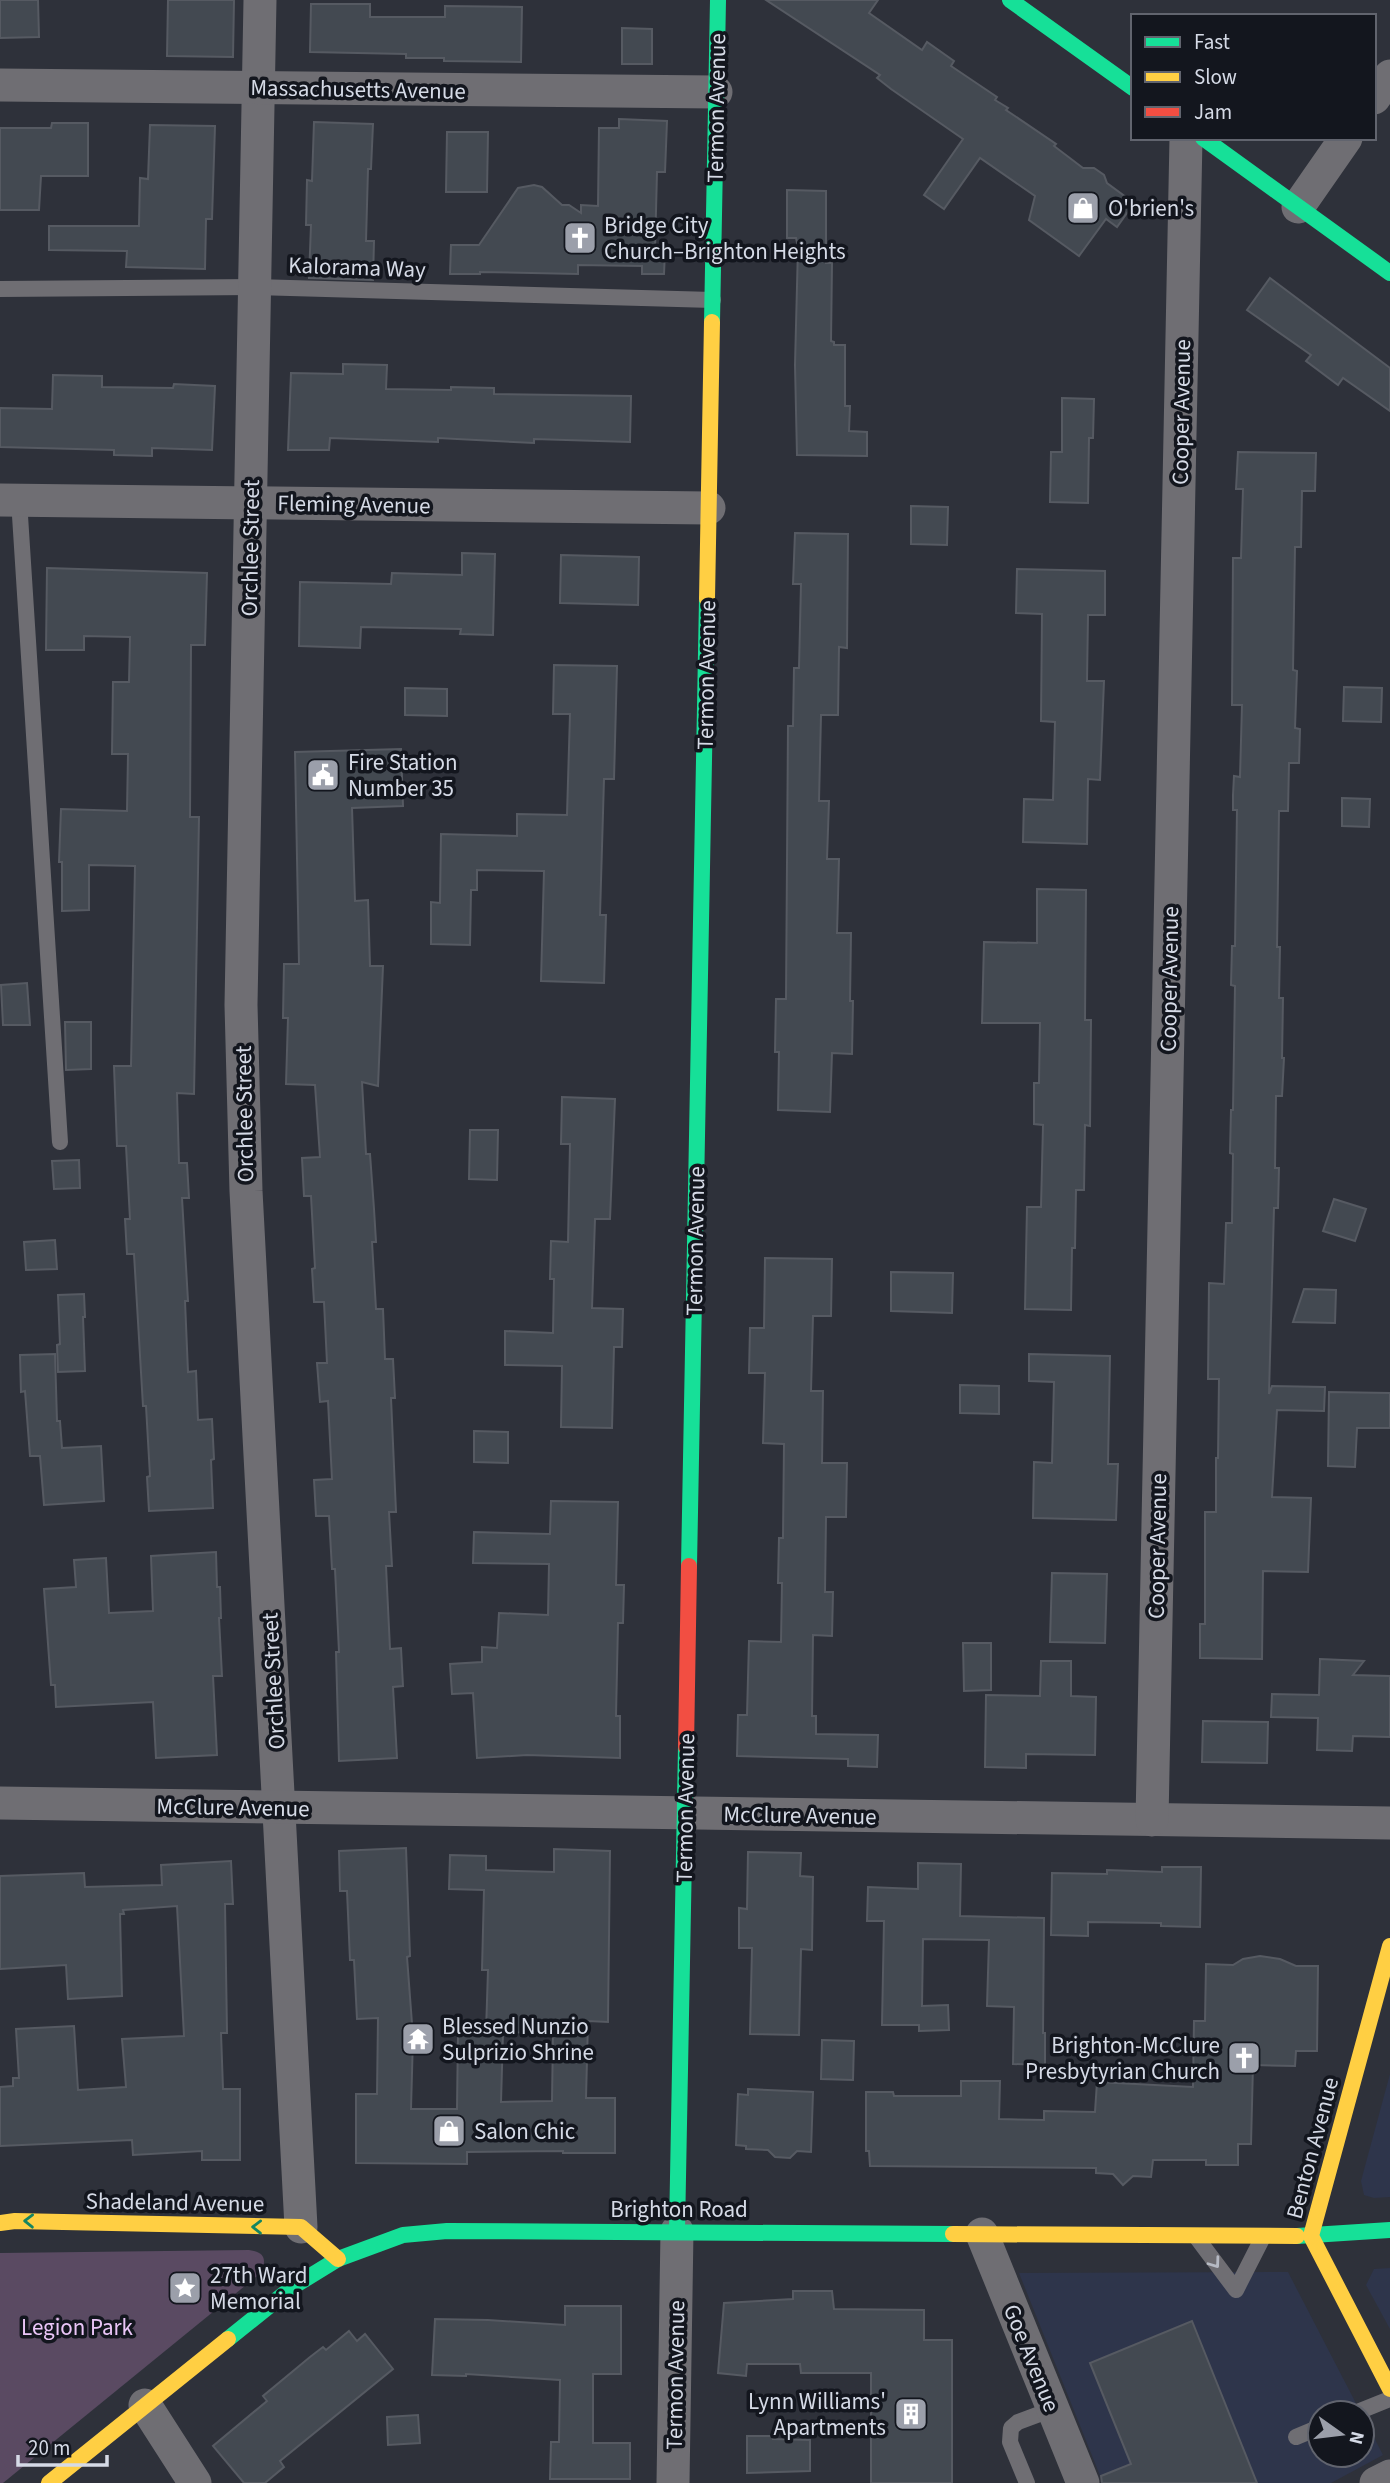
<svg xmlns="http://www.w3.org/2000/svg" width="1390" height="2483" font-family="'Source Sans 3',sans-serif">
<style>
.built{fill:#2e354b}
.green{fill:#5a4a62}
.building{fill:#434951;stroke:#565a62;stroke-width:2}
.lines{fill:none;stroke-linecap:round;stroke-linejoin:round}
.lane{stroke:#6f6e73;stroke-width:16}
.street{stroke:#6f6e73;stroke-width:33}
.fast{stroke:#16e098;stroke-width:16}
.slow{stroke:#ffcf43;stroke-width:16}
.jam{stroke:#f24e42;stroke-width:16}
.oneway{stroke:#158561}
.oneway2{stroke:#b6bac4}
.labels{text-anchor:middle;stroke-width:7;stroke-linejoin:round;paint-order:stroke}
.street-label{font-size:23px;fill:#d5dae6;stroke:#13161e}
.poi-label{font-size:23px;fill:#d5dae6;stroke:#13161e;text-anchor:start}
.park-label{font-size:23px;fill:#eac5f7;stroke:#13161e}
</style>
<rect width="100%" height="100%" fill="#2e313a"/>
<g class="built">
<polygon points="1390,2074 1390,2197 1374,2198 1364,2195 1361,2181"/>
<polygon points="1390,2268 1390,2329 1366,2285 1374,2269"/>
<polygon points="1288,2272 1361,2413 1320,2413 1320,2455 1362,2455 1362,2414 1383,2455 1331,2483 1103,2483 1019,2273"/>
</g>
<path class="green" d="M 249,2250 C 265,2252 266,2259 262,2272 L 3,2483 L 0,2483 L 0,2253 Z"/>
<g class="building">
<polygon points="0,0 38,0 39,37 0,38"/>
<polygon points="168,0 234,0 233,57 167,56"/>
<polygon points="766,0 878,0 869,13 922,50 927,42 954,61 951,66 997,97 995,100 1008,108 1006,110 1056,144 1054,146 1083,168 1094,168 1104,175 1107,183 1134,203 1117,227 1106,219 1079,256 1029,220 1035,196 980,158 944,209 924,195 963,139 891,89 877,78 880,75"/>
<polygon points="311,4 370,4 370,17 445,17 445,6 522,7 521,62 444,61 444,58 406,58 406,54 310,52"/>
<polygon points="622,28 652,29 652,64 622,64"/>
<polygon points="619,119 667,121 665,172 657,172 655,250 665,251 664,274 642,274 642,266 578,265 578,274 480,272 480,274 450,274 451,245 479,245 518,188 534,185 542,187 562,205 569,205 581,213 581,205 598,206 599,128 619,128"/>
<polygon points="314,122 373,124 371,169 368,169 366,241 374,241 373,280 309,278 311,225 306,225 307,180 312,181"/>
<polygon points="52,123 88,123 88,176 41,176 39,210 0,210 0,128 51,128"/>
<polygon points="150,125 215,126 212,219 206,219 205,269 126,267 127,251 49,250 49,226 139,226 140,178 148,179"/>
<polygon points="447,132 488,132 487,192 446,192"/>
<polygon points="787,190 826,191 826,263 832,263 831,341 834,342 834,345 845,345 845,406 850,406 849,431 867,432 867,456 797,455 795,365 798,247 796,238 787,238"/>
<polygon points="1270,278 1390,368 1390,411 1343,378 1338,385 1306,361 1311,355 1247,310"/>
<polygon points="343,364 387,365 386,389 451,390 451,387 494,388 494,394 631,396 630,442 534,439 534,443 438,438 438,442 330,438 329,450 288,450 291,373 343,374"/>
<polygon points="53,375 102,376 102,387 173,388 174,384 215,386 212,450 152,448 152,456 114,455 114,450 0,447 0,408 52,409"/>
<polygon points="1062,398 1094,399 1093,438 1089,438 1088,503 1050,502 1051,452 1062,452"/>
<polygon points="1238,452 1316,453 1315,491 1302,491 1301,547 1295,547 1293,670 1297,671 1295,728 1300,729 1299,763 1289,763 1288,811 1279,811 1277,947 1280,947 1279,998 1283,998 1282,1058 1284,1058 1282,1096 1276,1096 1275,1168 1279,1168 1278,1208 1274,1208 1269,1394 1272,1386 1325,1387 1324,1411 1277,1410 1272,1497 1311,1498 1308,1572 1263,1571 1262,1659 1200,1658 1200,1624 1205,1624 1205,1512 1216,1512 1216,1458 1218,1458 1219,1379 1208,1379 1209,1283 1224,1284 1226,1223 1232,1223 1233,1154 1230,1153 1231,1110 1233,1110 1235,986 1231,985 1232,946 1235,946 1237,810 1233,810 1233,795 1234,776 1240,777 1242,705 1232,705 1233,558 1241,558 1243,489 1236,489"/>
<polygon points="911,506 948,507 947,545 911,544"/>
<polygon points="795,533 848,534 847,648 839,647 838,715 821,715 819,801 829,801 827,859 839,859 837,933 851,933 850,1001 853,1001 852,1054 832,1053 830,1112 778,1110 779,1052 775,1052 776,999 786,999 788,726 793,726 794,668 799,668 801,584 793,584"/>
<polygon points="462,553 495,554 493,635 460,634 461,629 361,627 360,648 299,646 300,582 391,584 392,573 462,575"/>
<polygon points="561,555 639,557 638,605 560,603"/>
<polygon points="47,568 207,573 205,645 191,645 190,817 199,817 194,1094 177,1093 179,1163 187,1163 189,1198 182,1198 188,1301 185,1301 188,1372 196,1371 198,1420 212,1419 214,1459 211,1460 213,1508 149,1511 147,1477 150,1476 146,1406 143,1406 134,1254 127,1254 125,1219 130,1219 126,1146 117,1146 114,1066 131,1066 135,866 89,865 89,910 62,911 62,862 59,862 61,809 127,811 128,754 112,754 113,682 129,682 130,637 84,636 84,650 46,650"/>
<polygon points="1017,569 1105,571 1105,615 1088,615 1087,681 1104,681 1100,780 1088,779 1087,844 1023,842 1024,799 1053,800 1055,722 1041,721 1042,614 1016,613"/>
<polygon points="554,665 617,666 614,779 604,779 600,915 606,915 604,983 541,981 544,871 477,870 477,890 471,890 470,945 431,944 431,902 440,903 441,834 517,836 517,814 567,815 570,714 553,714"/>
<polygon points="1344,687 1382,688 1381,722 1343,721"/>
<polygon points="405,688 447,689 447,716 405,715"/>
<polygon points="401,749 403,806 352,808 355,901 368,900 370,966 383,966 378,1086 362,1082 366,1154 370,1154 374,1209 376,1242 372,1242 376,1309 383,1309 385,1359 393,1359 395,1398 391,1398 396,1512 389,1512 392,1566 386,1566 390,1649 401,1648 403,1686 393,1687 397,1758 339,1761 336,1652 339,1652 335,1569 332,1569 329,1516 316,1516 314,1480 332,1479 328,1401 320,1402 317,1363 327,1363 324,1302 314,1302 312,1269 315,1268 311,1196 304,1196 302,1158 320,1157 315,1085 286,1084 288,1018 283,1018 284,964 299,964 295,752"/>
<polygon points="1342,798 1370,799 1369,827 1342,826"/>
<polygon points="1037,889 1086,890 1085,1020 1091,1020 1090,1126 1085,1125 1084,1190 1076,1190 1075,1248 1072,1248 1071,1310 1025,1309 1027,1207 1041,1207 1043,1125 1034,1124 1034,1083 1039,1083 1040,1023 982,1023 984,942 1037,943"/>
<polygon points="27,983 30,1025 3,1025 1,985"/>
<polygon points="65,1022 91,1022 91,1069 66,1070"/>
<polygon points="562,1097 615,1099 610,1219 595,1219 592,1308 623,1309 622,1347 614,1347 612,1428 561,1427 562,1366 505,1365 505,1331 553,1333 554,1279 550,1279 551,1241 568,1242 570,1144 561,1144"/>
<polygon points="470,1130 498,1130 497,1180 469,1179"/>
<polygon points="79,1160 80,1188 54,1189 52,1161"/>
<polygon points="1334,1199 1366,1209 1355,1241 1323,1231"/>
<polygon points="55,1240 57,1269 26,1270 24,1242"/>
<polygon points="765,1258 832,1259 831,1316 813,1316 811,1391 823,1391 822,1463 847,1463 846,1517 826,1517 825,1592 833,1592 832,1636 813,1635 812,1716 816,1716 816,1734 878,1735 877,1767 848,1766 848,1759 737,1756 738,1715 747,1715 749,1641 781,1642 782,1583 778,1583 779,1538 783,1538 784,1444 763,1443 765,1373 749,1373 750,1328 764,1328"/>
<polygon points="891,1272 953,1273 952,1313 891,1311"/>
<polygon points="1304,1289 1336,1290 1335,1323 1293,1322"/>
<polygon points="84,1294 85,1317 83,1317 85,1371 58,1372 57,1345 60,1344 58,1295"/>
<polygon points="55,1354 57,1421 60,1421 62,1448 101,1446 104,1501 44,1505 40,1456 30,1456 25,1391 21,1392 20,1355"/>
<polygon points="1029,1354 1110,1356 1108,1464 1118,1464 1116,1520 1033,1518 1034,1462 1052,1463 1054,1382 1029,1381"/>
<polygon points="960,1385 999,1386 999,1414 960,1413"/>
<polygon points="1329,1392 1390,1393 1390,1428 1357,1428 1355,1467 1328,1466"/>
<polygon points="474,1431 508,1432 508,1463 474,1462"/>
<polygon points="551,1501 618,1502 616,1585 624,1585 623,1623 618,1623 616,1716 620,1716 620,1758 527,1755 477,1758 473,1693 452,1694 450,1664 482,1662 482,1647 497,1648 499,1613 548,1615 549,1564 473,1563 474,1532 550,1534"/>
<polygon points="216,1552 217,1587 220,1587 221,1618 219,1618 222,1676 213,1676 217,1755 156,1758 153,1702 56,1707 55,1685 51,1685 44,1589 76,1587 74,1560 106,1558 109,1613 153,1611 151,1556"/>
<polygon points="1052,1573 1107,1574 1105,1643 1050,1642"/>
<polygon points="963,1643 991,1643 991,1690 964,1691"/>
<polygon points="1320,1659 1364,1661 1353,1675 1390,1676 1390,1737 1353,1736 1352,1751 1317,1750 1318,1718 1271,1717 1272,1694 1319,1695"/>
<polygon points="1041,1661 1071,1661 1071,1696 1096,1697 1095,1755 1026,1754 1026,1768 985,1767 986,1695 1040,1696"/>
<polygon points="1203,1721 1268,1722 1267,1763 1202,1762"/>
<polygon points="406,1848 410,1956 407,1957 413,2037 411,2109 457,2109 458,2033 503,2033 501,2102 552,2101 553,2033 486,2032 488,1970 482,1970 484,1890 449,1889 450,1855 486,1856 486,1870 554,1872 554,1849 610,1851 608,2022 588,2021 586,2098 615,2098 615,2153 563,2153 563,2151 467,2152 467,2164 356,2163 356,2094 377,2094 378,2018 357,2019 354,1960 350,1960 347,1891 340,1891 339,1851"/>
<polygon points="748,1852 801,1853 800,1876 813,1877 812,1950 801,1949 799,2035 750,2034 752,1948 739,1948 739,1908 747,1909"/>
<polygon points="231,1861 233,1904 225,1904 227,2033 221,2033 223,2089 240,2089 240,2160 202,2160 202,2151 133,2155 132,2140 0,2146 0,2087 13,2086 13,2078 19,2078 16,2029 74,2026 78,2090 126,2087 122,2039 184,2036 177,1906 123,1910 124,1914 120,1914 122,1996 68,1999 66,1965 0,1969 0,1876 84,1873 85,1887 162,1885 161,1865"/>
<polygon points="918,1863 961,1864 960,1916 1044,1918 1043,2033 1045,2033 1045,2065 1013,2064 1014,2007 987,2006 989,1940 923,1939 922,2006 948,2005 949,2030 919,2031 919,2025 882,2025 884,1921 867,1921 868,1887 918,1889"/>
<polygon points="1162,1867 1201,1867 1200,1927 1161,1926 1161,1923 1088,1922 1088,1936 1051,1935 1052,1873 1107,1874 1107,1870 1162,1872"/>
<polygon points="1260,1956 1280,1959 1296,1966 1318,1966 1317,2051 1296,2051 1295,2066 1253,2065 1251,2144 1238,2144 1238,2165 1206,2165 1206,2160 1153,2160 1151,2177 1133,2176 1123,2185 1113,2174 1096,2173 1096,2168 870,2166 869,2151 866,2151 866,2092 893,2092 894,2096 961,2096 961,2081 1000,2081 999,2119 1044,2120 1044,2111 1095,2112 1097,2082 1193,2087 1194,2021 1205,2021 1206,1964 1233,1965 1243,1959"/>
<polygon points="822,2040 854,2041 853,2080 821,2079"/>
<polygon points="748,2089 813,2092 811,2152 797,2151 790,2158 775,2157 768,2150 746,2149 746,2146 736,2145 738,2094 748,2095"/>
<polygon points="793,2291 832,2291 834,2309 924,2310 924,2340 952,2340 952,2483 871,2483 871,2373 801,2373 800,2364 747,2364 746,2376 718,2373 724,2303 793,2299"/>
<polygon points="565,2306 621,2306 621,2374 593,2374 593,2443 630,2443 630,2479 550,2479 551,2442 559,2442 560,2380 466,2374 466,2376 432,2375 435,2319 488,2320 565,2325"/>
<polygon points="1192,2321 1257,2483 1102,2483 1101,2476 1131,2464 1090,2363"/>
<polygon points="349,2331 357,2341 365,2334 393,2369 280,2461 284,2467 265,2483 244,2483 213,2446 267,2401 263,2396 310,2357 323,2347 326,2350"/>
<polygon points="418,2415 420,2443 388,2445 387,2417"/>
<polygon points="747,2436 773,2436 773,2439 810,2440 810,2471 747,2473"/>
</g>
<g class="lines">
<g class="lane">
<polyline points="0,289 255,287 713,300"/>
<polyline points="19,500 60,1142"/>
<polyline points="1197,2238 1236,2290 1263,2237"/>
<polyline points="1355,2413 1390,2399"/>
<polyline points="1296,2437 1320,2427"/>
<polyline points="1027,2483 1010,2442 1011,2428 1018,2422 1053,2409"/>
</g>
<g class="street">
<polyline points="260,0 241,1005 246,1191 301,2227"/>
<polyline points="0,85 716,92"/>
<polyline points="1374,98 1390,76"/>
<polyline points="1298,207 1346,138"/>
<polyline points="0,500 709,508"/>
<polyline points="0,1803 1390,1823"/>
<polyline points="1152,1820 1186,138"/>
<polyline points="982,2234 1083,2483"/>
<polyline points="145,2405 195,2483"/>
<polyline points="673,2483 677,2231"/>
<polyline points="1376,2483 1390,2476"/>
</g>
<g class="fast">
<polyline points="1010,0 1133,88"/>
<polyline points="1203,138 1390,273"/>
<polyline points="712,322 718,0"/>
<polyline points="689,1566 707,599"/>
<polyline points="677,2231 686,1747"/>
<polyline points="1297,2236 1390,2230"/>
<polyline points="228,2339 294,2286 338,2259 403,2235 447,2231 953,2234"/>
</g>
<g class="slow">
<polyline points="707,599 712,322"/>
<polyline points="1390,1946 1311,2236 1390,2389"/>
<polyline points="0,2223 15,2221 301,2227 338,2259"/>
<polyline points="953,2234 1297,2236"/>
<polyline points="49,2483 228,2339"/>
</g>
<polyline class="jam" points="686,1747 689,1566"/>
</g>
<defs><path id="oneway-chevron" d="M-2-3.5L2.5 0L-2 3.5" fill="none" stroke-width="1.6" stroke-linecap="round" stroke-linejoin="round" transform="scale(1.75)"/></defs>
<g class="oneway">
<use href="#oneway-chevron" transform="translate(29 2221) rotate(-179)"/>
<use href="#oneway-chevron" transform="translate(257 2227) rotate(-179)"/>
</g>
<use class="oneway2" href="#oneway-chevron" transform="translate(1215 2263) rotate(54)"/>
<defs>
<symbol id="shop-square" viewBox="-11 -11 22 22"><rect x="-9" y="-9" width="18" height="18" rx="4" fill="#9b9faa" stroke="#13161e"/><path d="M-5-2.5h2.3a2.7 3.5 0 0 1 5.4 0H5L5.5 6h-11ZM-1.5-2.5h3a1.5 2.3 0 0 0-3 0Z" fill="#fff"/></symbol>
<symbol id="church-square" viewBox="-11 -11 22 22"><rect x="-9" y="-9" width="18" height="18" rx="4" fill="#9b9faa" stroke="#13161e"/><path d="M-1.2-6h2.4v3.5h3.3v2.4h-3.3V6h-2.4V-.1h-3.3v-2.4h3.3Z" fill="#fff"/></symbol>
<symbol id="civic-square" viewBox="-11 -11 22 22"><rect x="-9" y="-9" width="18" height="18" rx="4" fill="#9b9faa" stroke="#13161e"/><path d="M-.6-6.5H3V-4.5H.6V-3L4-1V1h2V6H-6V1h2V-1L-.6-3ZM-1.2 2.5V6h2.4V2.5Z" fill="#fff"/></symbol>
<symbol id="temple-square" viewBox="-11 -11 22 22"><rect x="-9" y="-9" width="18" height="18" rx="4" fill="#9b9faa" stroke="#13161e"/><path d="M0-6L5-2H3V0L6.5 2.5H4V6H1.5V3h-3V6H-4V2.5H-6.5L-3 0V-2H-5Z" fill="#fff"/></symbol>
<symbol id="sight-square" viewBox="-11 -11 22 22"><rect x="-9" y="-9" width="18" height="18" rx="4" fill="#9b9faa" stroke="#13161e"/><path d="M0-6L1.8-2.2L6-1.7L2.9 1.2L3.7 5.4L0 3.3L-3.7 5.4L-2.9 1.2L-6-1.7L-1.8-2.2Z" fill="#fff"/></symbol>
<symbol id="building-square" viewBox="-11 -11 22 22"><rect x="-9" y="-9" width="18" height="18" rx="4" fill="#9b9faa" stroke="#13161e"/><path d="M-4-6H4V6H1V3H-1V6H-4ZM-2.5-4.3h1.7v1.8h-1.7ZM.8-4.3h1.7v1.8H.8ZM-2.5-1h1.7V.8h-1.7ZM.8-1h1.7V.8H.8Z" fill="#fff"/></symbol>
</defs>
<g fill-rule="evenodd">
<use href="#shop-square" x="1064" y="189" width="38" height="38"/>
<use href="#church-square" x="561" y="219" width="38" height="38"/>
<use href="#civic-square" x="304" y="756" width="38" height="38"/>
<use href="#temple-square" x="399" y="2020" width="38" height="38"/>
<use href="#church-square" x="1225" y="2039" width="38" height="38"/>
<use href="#shop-square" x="430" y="2112" width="38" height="38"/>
<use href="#sight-square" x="166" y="2269" width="38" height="38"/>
<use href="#building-square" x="892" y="2395" width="38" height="38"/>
</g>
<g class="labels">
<g class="street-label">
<text transform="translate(358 89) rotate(1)" y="8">Massachusetts Avenue</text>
<text transform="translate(716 108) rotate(-89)" y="8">Termon Avenue</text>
<text transform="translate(357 267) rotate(2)" y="8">Kalorama Way</text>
<text transform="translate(1181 412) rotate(-89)" y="8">Cooper Avenue</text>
<text transform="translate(354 504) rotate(1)" y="8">Fleming Avenue</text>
<text transform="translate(250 548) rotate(-89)" y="8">Orchlee Street</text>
<text transform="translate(706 675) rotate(-89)" y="8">Termon Avenue</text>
<text transform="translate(1169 979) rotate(-89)" y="8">Cooper Avenue</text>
<text transform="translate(244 1114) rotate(-91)" y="8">Orchlee Street</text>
<text transform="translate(695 1241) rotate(-89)" y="8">Termon Avenue</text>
<text transform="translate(1157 1546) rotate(-89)" y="8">Cooper Avenue</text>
<text transform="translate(273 1681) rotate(-93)" y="8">Orchlee Street</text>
<text transform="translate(233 1807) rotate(1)" y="8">McClure Avenue</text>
<text transform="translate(685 1808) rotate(-89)" y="8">Termon Avenue</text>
<text transform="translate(800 1815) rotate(1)" y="8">McClure Avenue</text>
<text transform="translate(1312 2148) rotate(-75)" y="8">Benton Avenue</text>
<text transform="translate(175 2202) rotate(1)" y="8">Shadeland Avenue</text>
<text x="679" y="2217">Brighton Road</text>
<text transform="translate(1032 2358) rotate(68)" y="8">Goe Avenue</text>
<text transform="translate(675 2375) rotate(-89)" y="8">Termon Avenue</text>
</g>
<g class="poi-label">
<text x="1108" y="216">O'brien's</text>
<text x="604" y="233">Bridge City<tspan x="604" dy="26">Church–Brighton Heights</tspan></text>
<text x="348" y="770">Fire Station<tspan x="348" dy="26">Number 35</tspan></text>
<text x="442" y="2034">Blessed Nunzio<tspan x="442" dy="26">Sulprizio Shrine</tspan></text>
<text x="1220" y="2053" text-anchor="end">Brighton-McClure<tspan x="1220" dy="26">Presbytyrian Church</tspan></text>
<text x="474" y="2139">Salon Chic</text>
<text x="210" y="2283">27th Ward<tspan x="210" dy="26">Memorial</tspan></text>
<text x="886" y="2409" text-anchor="end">Lynn Williams'<tspan x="886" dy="26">Apartments</tspan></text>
</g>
<g class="park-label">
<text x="77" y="2335">Legion Park</text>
</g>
</g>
<rect x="1131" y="14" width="245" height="126" fill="#13161e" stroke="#61646e" stroke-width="2"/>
<rect x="1145" y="37" width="35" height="10" fill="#16e098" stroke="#61646e" stroke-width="2"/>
<text x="1194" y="49" font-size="21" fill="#d5dae6">Fast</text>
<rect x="1145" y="72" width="35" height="10" fill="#ffcf43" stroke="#61646e" stroke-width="2"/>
<text x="1194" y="84" font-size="21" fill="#d5dae6">Slow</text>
<rect x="1145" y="107" width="35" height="10" fill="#f24e42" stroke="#61646e" stroke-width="2"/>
<text x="1194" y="119" font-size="21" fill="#d5dae6">Jam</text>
<g transform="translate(1341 2434) rotate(104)"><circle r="33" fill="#13161e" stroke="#61646e" stroke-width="2"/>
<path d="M0-5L12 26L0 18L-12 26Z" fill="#9b9faa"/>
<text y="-10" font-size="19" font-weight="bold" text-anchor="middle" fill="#d5dae6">N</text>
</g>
<path d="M18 2455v10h89v-10" fill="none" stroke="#d5dae6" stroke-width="3.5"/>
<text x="28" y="2455" font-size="21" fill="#d5dae6" stroke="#13161e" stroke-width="5" paint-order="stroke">20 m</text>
</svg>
